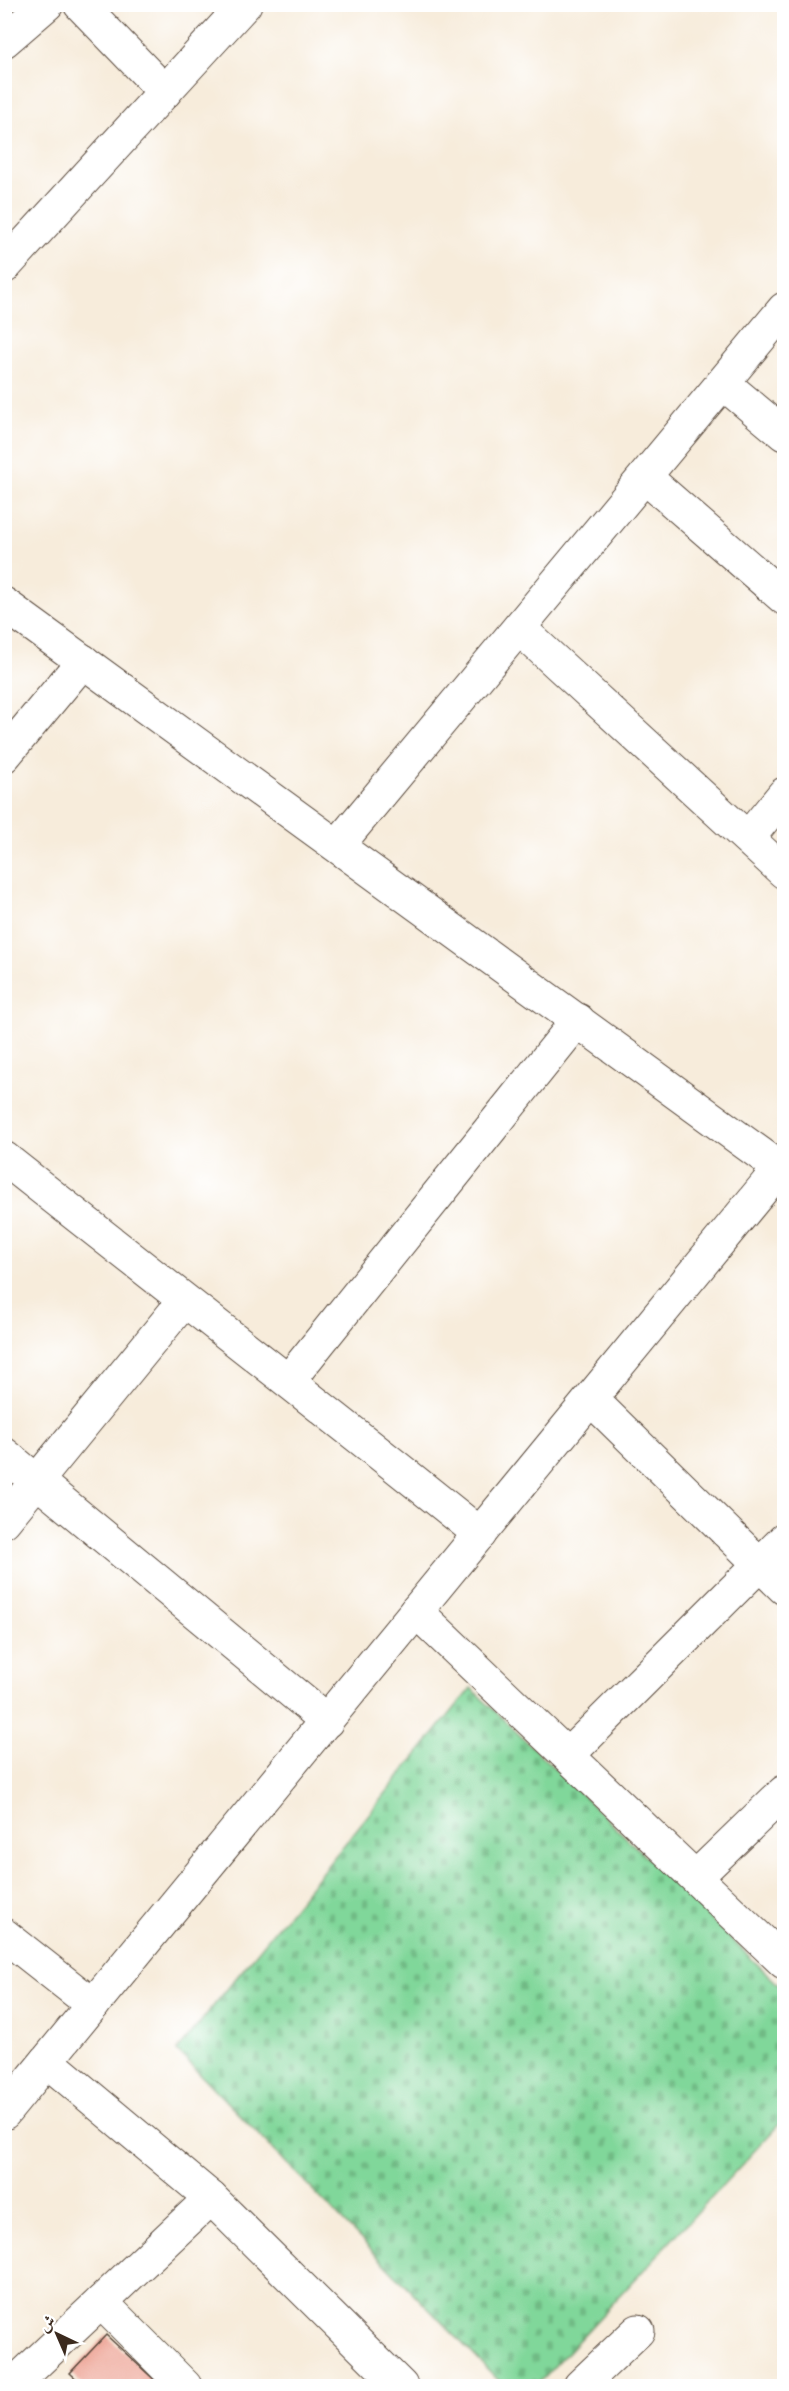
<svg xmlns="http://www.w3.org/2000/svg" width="789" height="2391" font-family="Cardo,Amiri,serif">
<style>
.cemetery{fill:url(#cemetery-stones);stroke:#5e805c;stroke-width:1.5}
.building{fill:#efada0}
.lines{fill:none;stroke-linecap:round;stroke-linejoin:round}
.minor-casing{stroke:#57473a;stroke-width:35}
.minor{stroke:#fff;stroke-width:33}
</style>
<defs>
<pattern id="cemetery-stones" width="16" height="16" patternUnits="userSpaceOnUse" patternTransform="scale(1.5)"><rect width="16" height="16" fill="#80d79a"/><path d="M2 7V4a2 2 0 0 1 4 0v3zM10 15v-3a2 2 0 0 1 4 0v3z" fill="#70b984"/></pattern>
</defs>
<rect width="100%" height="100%" fill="#fff"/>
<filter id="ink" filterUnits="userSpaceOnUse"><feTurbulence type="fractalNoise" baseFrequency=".0167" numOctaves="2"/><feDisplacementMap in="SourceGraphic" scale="12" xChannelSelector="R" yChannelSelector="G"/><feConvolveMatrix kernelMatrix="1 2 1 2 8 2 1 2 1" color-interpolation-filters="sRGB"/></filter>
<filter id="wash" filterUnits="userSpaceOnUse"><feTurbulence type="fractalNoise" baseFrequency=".008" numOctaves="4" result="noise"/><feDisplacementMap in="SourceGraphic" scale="24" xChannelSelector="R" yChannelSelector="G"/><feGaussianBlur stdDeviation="1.35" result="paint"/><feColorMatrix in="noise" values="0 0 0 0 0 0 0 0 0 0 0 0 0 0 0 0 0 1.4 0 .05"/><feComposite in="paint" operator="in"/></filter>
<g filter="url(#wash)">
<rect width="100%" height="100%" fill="#f7ecdb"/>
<polygon class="cemetery" points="471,1688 784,1990 784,2119 536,2386 504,2386 177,2051"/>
<g id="blocks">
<polygon class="building" points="106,2335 161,2386 84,2386 70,2373"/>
</g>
</g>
<g filter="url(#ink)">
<use href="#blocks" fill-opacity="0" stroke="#57473a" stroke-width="1.5"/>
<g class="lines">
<defs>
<g id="minor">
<polyline points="80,4 165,92"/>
<polyline points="4,41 47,4"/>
<polyline points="4,267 245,4"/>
<polyline points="723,383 784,434"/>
<polyline points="645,477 784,598"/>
<polyline points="4,604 784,1171"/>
<polyline points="519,628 784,872"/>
<polyline points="4,756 83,661"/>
<polyline points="748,838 784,794"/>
<polyline points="338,845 784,309"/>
<path d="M 4,1158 C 163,1284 323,1407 480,1534"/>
<polyline points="289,1380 578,1020"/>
<polyline points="591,1399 784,1588"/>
<polyline points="4,1454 327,1721"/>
<polyline points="4,1521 184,1301"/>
<polyline points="416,1611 784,1962"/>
<polyline points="568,1755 784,1540"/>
<polyline points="696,1877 784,1792"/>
<polyline points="4,1935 93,2005"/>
<polyline points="47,2061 211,2198 401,2386"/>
<polyline points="4,2113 784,1163"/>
<polyline points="101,2302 185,2386"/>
<polyline points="12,2386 211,2198"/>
<polyline points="580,2386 638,2331"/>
</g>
</defs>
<use href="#minor" class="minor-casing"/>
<use href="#minor" class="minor"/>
</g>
</g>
<rect width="789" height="2391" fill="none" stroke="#fff" stroke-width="24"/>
<g transform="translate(57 2334) rotate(316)" stroke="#ffffff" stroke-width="4.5" paint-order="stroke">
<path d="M0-4.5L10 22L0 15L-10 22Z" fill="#3b2a1e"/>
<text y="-9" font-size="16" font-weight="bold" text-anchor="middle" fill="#3b2a1e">ش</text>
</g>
</svg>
